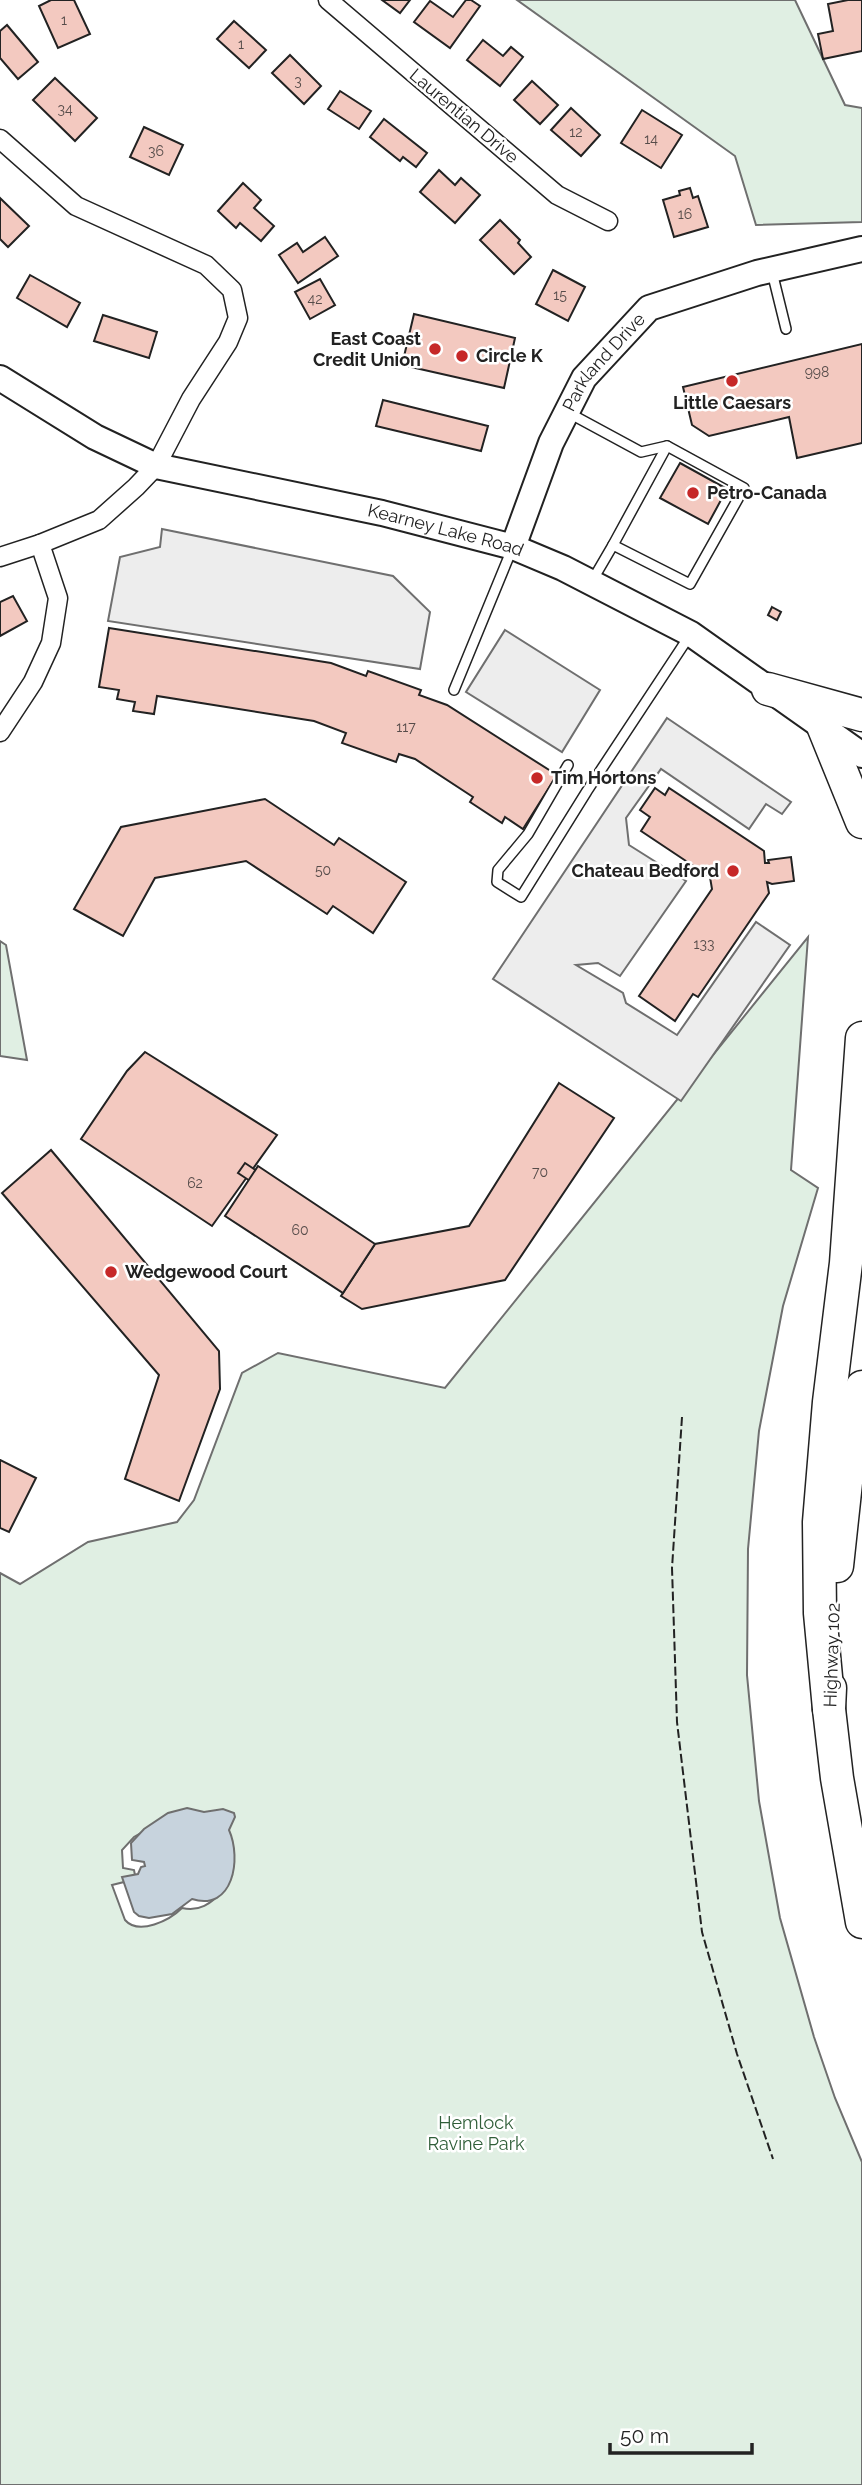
<svg xmlns="http://www.w3.org/2000/svg" width="862" height="2485" font-family="Raleway,sans-serif">
<style>
.green{fill:#e0efe3;stroke:#6f6f6f;stroke-width:2;fill-rule:evenodd}
.parking{fill:#ededed;stroke:#6f6f6f;stroke-width:2}
.water{fill:#c7d3dd;stroke:#6f6f6f;stroke-width:2}
.building{fill:#f3c9c0;stroke:#222;stroke-width:2}
.lines{fill:none;stroke-linecap:round;stroke-linejoin:round}
.lane-casing{stroke:#222;stroke-width:12}
.street-casing{stroke:#222;stroke-width:21}
.secondary-casing{stroke:#222;stroke-width:28}
.highway-casing{stroke:#222;stroke-width:35}
.lane{stroke:#fff;stroke-width:9}
.street{stroke:#fff;stroke-width:18}
.secondary{stroke:#fff;stroke-width:24}
.highway{stroke:#fff;stroke-width:32}
.fence{stroke:#222;stroke-width:2;stroke-dasharray:9 3.5;stroke-linecap:butt}
.poi-dot{fill:#c62828;stroke:#fff;stroke-width:2.5}
.labels{text-anchor:middle;stroke-width:5;stroke-linejoin:round;paint-order:stroke}
.number-label{font-size:14px;fill:#564c4a}
.street-label{font-size:18px;fill:#222;stroke:#fff}
.poi-label{font-size:18px;font-weight:bold;fill:#222;stroke:#fff;text-anchor:start}
.park-label{font-size:18px;fill:#2f5e38;stroke:#fff}
</style>
<rect width="100%" height="100%" fill="#fff"/>
<g class="green">
<polygon points="517,0 795,0 845,105 862,108 862,222 756,225 735,156"/>
<path d="M 808,937 L 791,1170 L 818,1188 L 783,1306 L 759,1431 L 748,1549 L 747,1675 L 759,1801 L 780,1918 L 814,2037 L 835,2098 L 862,2162 L 862,2485 L 0,2485 L 0,1573 L 20,1584 L 88,1542 L 177,1522 L 194,1500 L 242,1373 L 278,1353 L 445,1388 ZM 148,1829 L 222,1891 C 211,1904 199,1912 182,1908 C 170,1920 139,1936 125,1920 L 112,1885 L 124,1882 L 135,1875 L 134,1870 L 123,1868 L 122,1850 L 134,1837 Z"/>
<polygon points="0,941 6,945 27,1060 0,1056"/>
</g>
<g class="parking">
<polygon points="162,529 393,576 430,612 420,669 108,621 120,557 160,547"/>
<polygon points="505,630 600,690 562,752 466,692"/>
<polygon points="667,718 791,802 782,814 766,804 749,829 661,769 626,818 629,845 686,881 620,976 598,963 576,965 623,993 626,1003 677,1035 756,922 790,945 681,1101 493,979"/>
</g>
<path class="water" d="M 187,1808 L 204,1812 L 223,1809 L 234,1813 L 235,1817 L 229,1830 C 242,1859 233,1912 192,1899 L 172,1914 L 149,1918 L 139,1916 L 134,1912 L 122,1877 L 138,1874 L 141,1867 L 145,1866 L 144,1862 L 132,1860 L 131,1843 L 144,1829 L 168,1813 Z"/>
<g class="building">
<polygon points="51,0 74,0 90,34 58,48 39,6"/>
<polygon points="382,0 410,0 400,13"/>
<polygon points="466,0 471,0 480,6 450,48 414,22 430,1 453,17"/>
<polygon points="848,0 862,0 862,51 823,59 818,34 833,31 828,4"/>
<polygon points="234,21 266,50 249,68 217,39"/>
<polygon points="7,25 38,62 18,79 0,58 0,31"/>
<polygon points="483,40 503,56 511,47 523,57 500,86 467,60"/>
<polygon points="290,55 321,86 304,104 272,73"/>
<polygon points="55,78 97,118 75,141 33,100"/>
<polygon points="532,81 558,105 540,124 514,100"/>
<polygon points="340,91 371,111 359,129 328,109"/>
<polygon points="571,108 600,135 581,156 551,130"/>
<polygon points="642,110 682,135 661,168 621,143"/>
<polygon points="384,119 427,153 416,167 403,157 400,161 370,137"/>
<polygon points="144,127 183,145 169,175 130,157"/>
<polygon points="439,170 455,185 461,178 480,195 455,223 420,192"/>
<polygon points="243,183 261,200 254,208 274,226 261,241 240,223 236,228 218,211"/>
<polygon points="690,188 693,198 698,196 708,227 674,237 663,200 680,195 679,191"/>
<polygon points="0,198 29,226 8,247 0,239"/>
<polygon points="500,220 520,240 518,243 531,257 514,274 480,240"/>
<polygon points="325,237 338,256 298,283 279,255 297,243 303,252"/>
<polygon points="553,270 585,287 568,321 536,304"/>
<polygon points="30,275 80,303 67,327 17,298"/>
<polygon points="320,279 335,305 310,319 295,292"/>
<polygon points="414,314 515,338 504,388 402,365"/>
<polygon points="103,315 157,332 149,358 94,341"/>
<polygon points="862,344 862,443 797,458 789,417 709,436 692,425 683,387"/>
<polygon points="383,400 488,426 481,451 376,426"/>
<polygon points="680,463 727,489 708,524 660,498"/>
<polygon points="13,596 27,621 0,636 0,602"/>
<polygon points="772,607 781,612 777,620 768,615"/>
<polygon points="109,628 331,663 366,676 368,671 421,690 419,695 447,705 557,775 523,829 505,817 502,823 470,802 473,797 415,759 399,754 396,762 342,743 346,733 314,721 157,696 154,714 133,711 135,702 117,699 119,690 99,687"/>
<polygon points="655,788 665,795 669,788 764,851 765,863 769,863 768,860 791,857 794,881 772,884 767,882 769,893 698,997 693,994 675,1021 639,996 712,889 710,877 641,831 650,817 640,810"/>
<polygon points="265,799 334,845 339,838 406,882 373,933 333,906 327,914 246,861 155,878 123,936 74,909 121,827"/>
<polygon points="145,1052 277,1135 212,1226 81,1139 127,1071"/>
<polygon points="559,1083 614,1118 505,1280 362,1309 341,1296 375,1244 469,1226"/>
<polygon points="51,1150 219,1351 220,1389 179,1501 125,1479 159,1375 2,1193"/>
<polygon points="245,1163 257,1171 250,1181 238,1173"/>
<polygon points="258,1166 375,1244 343,1293 225,1216"/>
<polygon points="0,1460 36,1478 9,1532 0,1528"/>
</g>
<g class="lines">
<defs>
<g id="lane">
<polyline points="772,272 786,329"/>
<polyline points="567,412 641,452 667,446 744,488 690,584 613,545 592,581"/>
<polyline points="613,545 667,446"/>
<polyline points="454,690 512,549"/>
<polyline points="568,765 528,834 498,870 497,882 521,897 587,791 690,635"/>
</g>
<g id="street">
<polyline points="328,0 557,195 608,221"/>
<polyline points="0,139 76,206 206,265 232,290 238,318 228,342 191,399 156,466 136,487 99,520 40,544 0,557"/>
<polyline points="0,732 33,682 51,643 58,598 40,544"/>
</g>
<g id="secondary">
<path id="s1" d="M 0,378 L 95,437 L 156,466 L 382,513 L 513,547 L 563,568 L 691,634 L 862,755"/>
<path id="s2" d="M 513,547 L 551,443 L 584,378 L 649,308 L 757,273 L 862,249"/>
</g>
<g id="highway">
<polyline points="768,689 862,715"/>
<polyline points="823,726 862,822"/>
<polyline points="837,1566 847,1473 862,1387"/>
<polyline points="830,1688 829,1709 837,1778 862,1922"/>
<polyline points="829,1709 820,1613 819,1522 829,1402 846,1263 862,1038"/>
</g>
</defs>
<use href="#lane" class="lane-casing"/>
<use href="#street" class="street-casing"/>
<use href="#secondary" class="secondary-casing"/>
<use href="#highway" class="highway-casing"/>
<use href="#lane" class="lane"/>
<use href="#street" class="street"/>
<use href="#secondary" class="secondary"/>
<use href="#highway" class="highway"/>
<polyline class="fence" points="682,1417 672,1568 677,1722 702,1932 737,2054 773,2159"/>
</g>
<g class="poi-dot">
<circle cx="435" cy="349" r="7"/>
<circle cx="462" cy="356" r="7"/>
<circle cx="732" cy="381" r="7"/>
<circle cx="693" cy="493" r="7"/>
<circle cx="537" cy="778" r="7"/>
<circle cx="733" cy="871" r="7"/>
<circle cx="111" cy="1272" r="7"/>
</g>
<g class="labels">
<g class="number-label">
<text x="64" y="25">1</text>
<text x="241" y="49">1</text>
<text x="298" y="86">3</text>
<text x="65" y="114">34</text>
<text x="576" y="137">12</text>
<text x="651" y="144">14</text>
<text x="156" y="156">36</text>
<text x="685" y="219">16</text>
<text x="560" y="300">15</text>
<text x="315" y="304">42</text>
<text x="817" y="377">998</text>
<text x="406" y="732">117</text>
<text x="323" y="875">50</text>
<text x="704" y="949">133</text>
<text x="540" y="1177">70</text>
<text x="195" y="1188">62</text>
<text x="300" y="1235">60</text>
</g>
<g class="street-label">
<text transform="translate(464 116) rotate(40)" y="6">Laurentian Drive</text>
<text dy="6" stroke="none"><textPath href="#s2" startOffset="208">Parkland Drive</textPath></text>
<text dy="6" stroke="none"><textPath href="#s1" startOffset="476">Kearney Lake Road</textPath></text>
<text transform="translate(832 1655) rotate(-88)" y="6">Highway 102</text>
</g>
<g class="poi-label">
<text x="421" y="345" text-anchor="end">East Coast<tspan x="421" dy="21">Credit Union</tspan></text>
<text x="476" y="362">Circle K</text>
<text x="732" y="409" text-anchor="middle">Little Caesars</text>
<text x="707" y="499">Petro-Canada</text>
<text x="551" y="784">Tim Hortons</text>
<text x="719" y="877" text-anchor="end">Chateau Bedford</text>
<text x="125" y="1278">Wedgewood Court</text>
</g>
<g class="park-label">
<text x="476" y="2129">Hemlock<tspan x="476" dy="21">Ravine Park</tspan></text>
</g>
</g>
<path d="M610 2443v10h142v-10" fill="none" stroke="#222222" stroke-width="3.5"/>
<text x="620" y="2443" font-size="21" fill="#222222" stroke="#ffffff" stroke-width="5" paint-order="stroke">50 m</text>
</svg>
